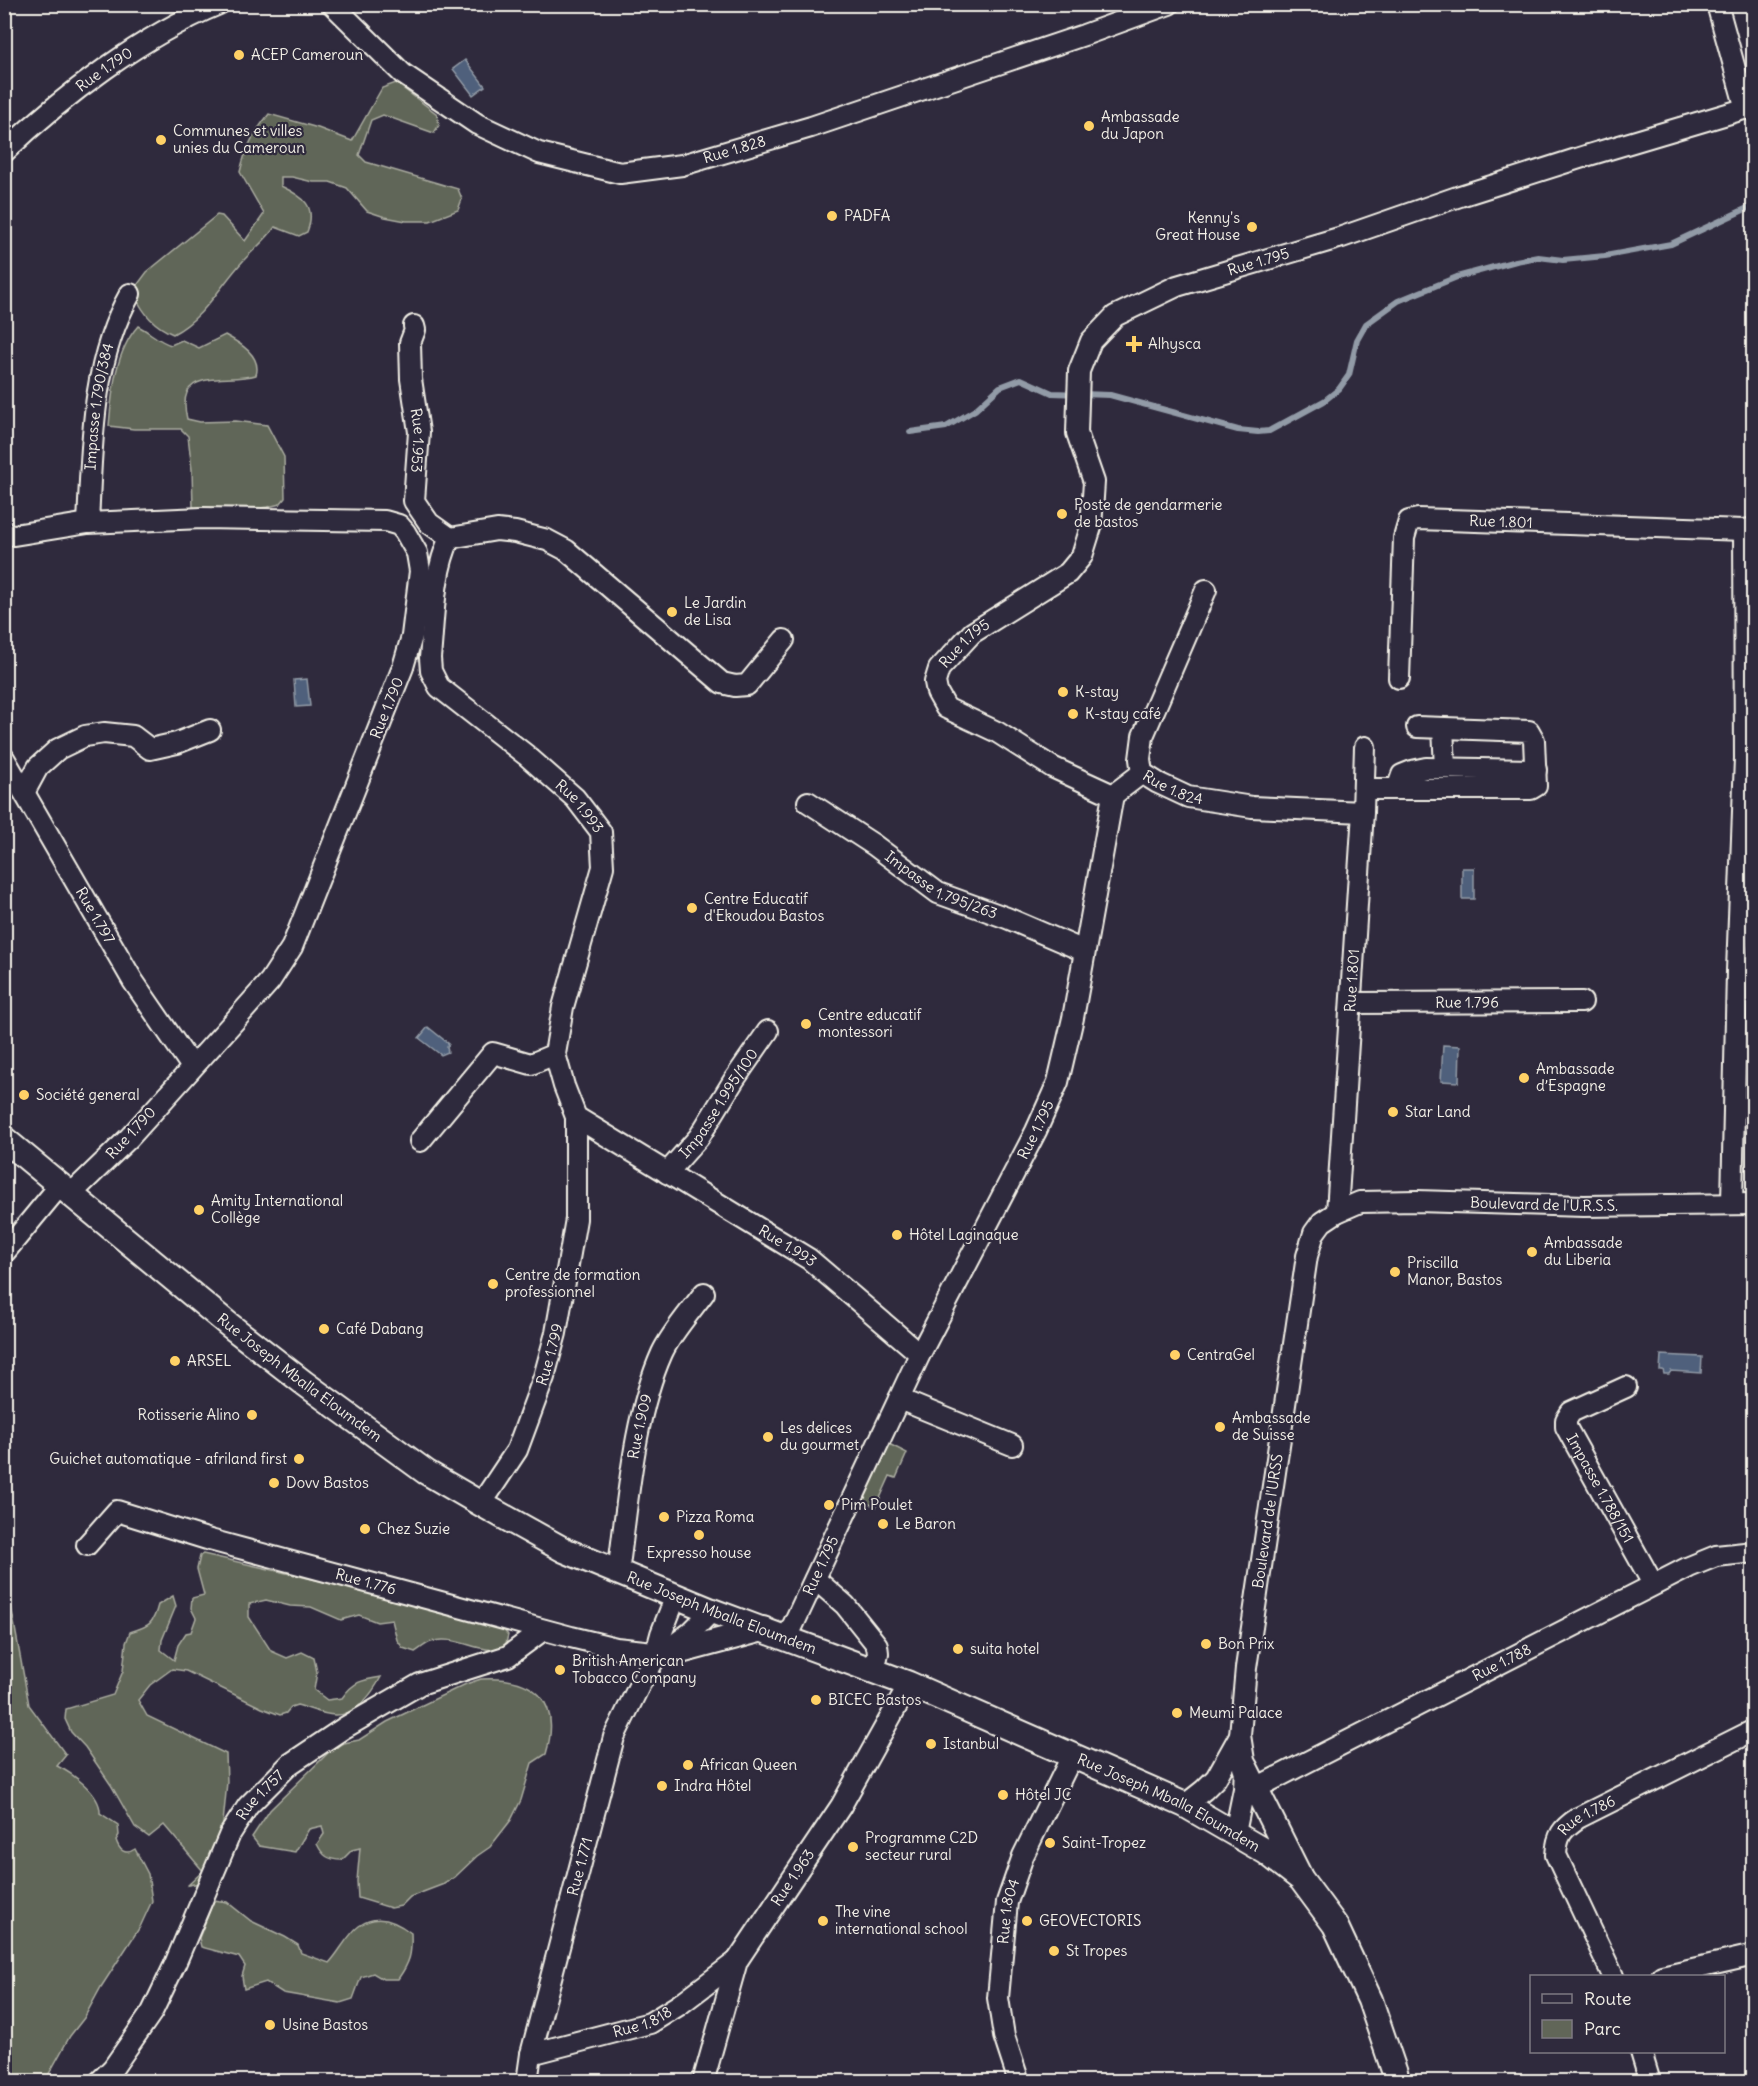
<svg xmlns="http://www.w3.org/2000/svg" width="1758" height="2086" font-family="Delius,sans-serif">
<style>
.green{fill:#616658;stroke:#aaaca0;stroke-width:1.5}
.water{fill:#50617b;stroke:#929ba7;stroke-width:1.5}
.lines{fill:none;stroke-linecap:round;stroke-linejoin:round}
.stream{stroke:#929ba7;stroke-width:6}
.minor-casing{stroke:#f4f1e8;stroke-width:24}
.major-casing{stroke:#f4f1e8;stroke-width:28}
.minor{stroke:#2f2a3d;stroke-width:20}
.major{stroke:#2f2a3d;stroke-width:24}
.poi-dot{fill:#ffd166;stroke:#2f2a3d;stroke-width:2}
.labels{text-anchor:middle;stroke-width:4.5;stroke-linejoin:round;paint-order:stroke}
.poi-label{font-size:15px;fill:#f4f1e8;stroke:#2f2a3d;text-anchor:start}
.street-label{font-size:15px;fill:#f4f1e8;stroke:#2f2a3d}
</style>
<rect width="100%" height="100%" fill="#2f2a3d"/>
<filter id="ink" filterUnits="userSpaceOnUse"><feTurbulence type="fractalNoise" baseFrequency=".0167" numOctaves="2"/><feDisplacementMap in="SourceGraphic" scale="12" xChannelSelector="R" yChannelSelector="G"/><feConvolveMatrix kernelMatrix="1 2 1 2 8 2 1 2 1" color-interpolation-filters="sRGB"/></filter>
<g filter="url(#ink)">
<g class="green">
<path d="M 396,83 L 437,114 L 439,125 L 434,133 L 383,115 L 371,120 L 359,155 L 366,162 L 458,189 L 462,199 L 458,210 L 430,221 L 406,221 L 385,217 L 367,211 L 347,188 L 330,182 L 313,182 L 292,177 L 281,177 L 281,186 C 304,197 317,206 307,232 L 299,236 L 275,227 C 266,240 254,249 243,261 C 220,286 204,318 173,334 C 154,326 144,314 135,296 L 138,284 L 147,272 L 217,215 L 222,216 L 245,241 L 264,214 L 240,172 C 246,147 253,134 269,114 L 318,128 L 352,141 L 382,88 Z"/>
<path d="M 138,326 C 150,332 158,341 171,345 L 182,340 L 199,348 L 225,335 C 240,343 262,356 256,375 C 224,384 174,366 187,419 L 200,422 L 236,421 L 267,425 L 284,457 L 285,498 L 280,504 L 268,507 L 233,511 L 204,510 L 193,507 L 192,470 L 188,436 L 181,429 L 134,429 L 109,426 C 112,392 115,352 138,326 Z"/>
<polygon points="1748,1009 1753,1011 1753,1106 1748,1100"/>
<polygon points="889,1444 907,1453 896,1478 890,1476 876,1507 863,1501"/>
<path d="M 203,1554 L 325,1582 L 501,1627 L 508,1635 L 505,1647 C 482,1657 456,1633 431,1642 C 425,1644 420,1649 415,1652 L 403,1648 L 397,1640 L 392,1620 L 377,1622 L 359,1615 L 341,1620 L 311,1607 L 290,1606 L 266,1600 L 249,1604 L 249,1617 L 271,1651 L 287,1658 L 302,1652 L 314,1658 L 317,1672 L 314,1690 L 327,1700 L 342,1698 C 354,1681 362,1680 381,1677 C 372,1694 356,1716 335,1715 C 323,1715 308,1708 297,1705 L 291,1707 L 286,1713 L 280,1715 L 262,1708 L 186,1671 L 172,1669 L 150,1685 L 138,1700 L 147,1716 L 226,1754 L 227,1782 L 222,1833 L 200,1883 L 188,1885 L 203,1871 L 164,1825 L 149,1837 L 135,1827 L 111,1785 L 85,1747 L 71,1732 L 65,1719 L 66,1709 L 113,1695 L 123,1671 L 126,1643 L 130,1632 C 149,1626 153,1625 158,1605 L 173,1596 L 176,1606 L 162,1640 L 161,1650 L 174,1660 L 178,1645 L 186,1633 L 191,1632 L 196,1618 L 191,1608 L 192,1598 L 204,1595 L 197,1569 L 200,1556 Z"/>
<path d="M 5,1573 L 29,1705 L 66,1755 L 57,1766 C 72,1773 101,1794 100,1813 L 118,1825 L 119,1835 L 116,1840 C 119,1850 125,1856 135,1849 L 148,1874 L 152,1901 L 140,1927 L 101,1987 L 84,2018 L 70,2036 L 45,2081 L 5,2081 Z"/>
<path d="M 481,1679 C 534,1676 562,1700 546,1754 L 532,1763 L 521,1800 L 511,1820 L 490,1847 L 477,1856 L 455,1877 L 444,1884 L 410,1897 L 401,1906 L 391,1908 L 358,1898 L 357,1881 L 360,1848 L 352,1850 L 342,1860 C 328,1860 323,1856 317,1844 L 324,1834 L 322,1826 L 309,1829 L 295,1852 L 259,1846 L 252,1837 L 270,1810 L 329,1752 L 344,1743 L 359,1740 L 387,1722 L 466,1684 Z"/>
<path d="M 214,1900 L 227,1902 L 251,1921 L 285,1937 L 298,1945 L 301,1953 L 329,1963 C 339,1953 347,1935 359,1926 C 377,1913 396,1921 411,1933 C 412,1954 410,1962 398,1979 L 383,1979 L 373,1973 L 361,1977 L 353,1999 L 340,2003 L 283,1993 L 266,1982 L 244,1989 L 242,1976 L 245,1966 L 239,1957 L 201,1947 L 199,1938 Z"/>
</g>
<g class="water">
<polygon points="465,60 485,86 473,95 453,69"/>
<polygon points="307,679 310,706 296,707 294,680"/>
<rect x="1462" y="868" width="12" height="31"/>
<polygon points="428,1027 449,1044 447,1047 448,1052 441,1055 419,1038"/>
<polygon points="1443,1045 1460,1046 1459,1082 1441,1081"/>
<polygon points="1661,1355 1702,1357 1701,1373 1671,1371 1669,1374 1664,1374 1663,1370 1660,1370"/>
</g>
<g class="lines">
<polyline class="stream" points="910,432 946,427 975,410 1000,387 1021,379 1052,393 1110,395 1238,430 1258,432 1269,431 1324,401 1339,389 1349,375 1357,340 1366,324 1398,301 1457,277 1516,261 1538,257 1563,260 1605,256 1671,244 1754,205"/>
<defs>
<g id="minor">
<path id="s1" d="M 332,4 L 403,74 L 477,124 L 539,153 L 620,173 L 682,165 L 811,127 L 1084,35 L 1169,4"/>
<polyline points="1717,4 1746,109"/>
<path id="s2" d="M 4,152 C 64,95 142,36 219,4"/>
<path id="s3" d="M 414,326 L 415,330 L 410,343 L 411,379 L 419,432 L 414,501 L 429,523 L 450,538"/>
<path id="s4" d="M 88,523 C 92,446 91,363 130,294"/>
<polyline points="4,534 14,535 88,523 202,518 385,521 399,525 405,532 417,553 420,571 412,636 403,667 292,947 270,981 238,1017 129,1138 71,1194"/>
<path id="s5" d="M 1206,590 L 1143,736 L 1140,759 L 1142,773 L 1158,783 L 1188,797 L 1252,807 L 1363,812"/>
<path id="s6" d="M 784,640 L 747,685 L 735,686 L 722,683 L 566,550 L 547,540 L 515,532 L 497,530 L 450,538 C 433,573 434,619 430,658 L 431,671 L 439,687 L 526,755 L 575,798 L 601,832 L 603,867 L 563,1007 L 555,1054 L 564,1086 L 576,1117 L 809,1259 L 920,1354"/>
<path id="s7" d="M 1399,678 L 1404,538 L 1409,521 L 1418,519 L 1744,530 L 1754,528"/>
<polyline points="1443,728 1445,768"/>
<path id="s8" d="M 4,758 L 133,981 L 192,1067"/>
<polyline points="1364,789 1531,789 1536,786 1534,740 1529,731 1417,727"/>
<polyline points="1397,789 1402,775 1412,771 1426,768 1536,770"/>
<polyline points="25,791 38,767 58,749 85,736 104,733 133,736 150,749 177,743 210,730"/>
<polyline points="1113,795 1142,773"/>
<path id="s9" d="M 808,802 L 874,845 L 938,893 L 1007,918 L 1084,951"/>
<path id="s10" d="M 1351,1003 L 1582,1002"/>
<polyline points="420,1141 493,1053 531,1064 555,1054"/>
<path id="s11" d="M 667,1173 L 699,1137 L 734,1080 L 768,1031"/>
<polyline points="1732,1203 1737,971 1745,758 1744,530"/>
<path id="s12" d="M 1337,1212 L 1363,812 L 1365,747"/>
<polyline points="4,1253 61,1184"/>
<path id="s13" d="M 1626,1387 L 1571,1412 L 1566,1420 L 1566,1427 L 1653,1584"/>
<polyline points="899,1399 1012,1445"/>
<path id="s14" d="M 481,1504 L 517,1450 L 544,1377 L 556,1333 L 576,1219 L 576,1117"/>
<path id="s15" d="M 87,1545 L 117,1511 L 210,1540 L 571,1637 L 616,1648 L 663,1653"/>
<path id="s16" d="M 618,1573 C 628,1503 633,1418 662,1353 C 671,1333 691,1311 704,1293"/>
<polyline points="815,1579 845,1605 877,1645 878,1653 874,1671"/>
<path id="s17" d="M 787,1638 L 920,1354 L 1036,1131 L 1058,1082 L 1073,1018 L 1113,795 L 1052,767 L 997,732 L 946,708 L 937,692 L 935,682 L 939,669 L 972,633 L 1068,573 L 1082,556 L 1091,527 L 1094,482 L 1077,433 L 1079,371 L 1091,341 L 1115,316 L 1177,286 L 1342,237 L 1460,196 L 1589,155 L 1754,106"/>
<polyline points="663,1653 690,1633 712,1611"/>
<path id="s18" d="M 1256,1788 L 1689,1567 L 1716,1556 L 1754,1552"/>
<polyline points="1185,1805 1204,1790 1216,1778 1240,1735"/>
<path id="s19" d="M 1235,1833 L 1244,1789 L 1245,1767 L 1240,1735 L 1246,1668 L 1307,1256 L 1314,1233 L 1322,1222 L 1337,1212 L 1360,1202 L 1417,1201 L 1584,1206 L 1754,1204"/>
<path id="s20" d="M 1613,1976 L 1556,1855 C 1557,1835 1562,1829 1578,1818 L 1754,1730"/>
<polyline points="1662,1976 1754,1955"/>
<polyline points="1641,2052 1650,2082"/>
<path id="s21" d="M 531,2054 L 650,2023 L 679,2005 L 737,1961"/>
<path id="s22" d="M 1018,2079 L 1004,2036 L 998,1998 L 1007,1902 L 1023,1856 L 1072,1756"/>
<path id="s23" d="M 99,2082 L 113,2068 L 152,2012 L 175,1964 L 230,1834 L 248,1806 L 290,1764 L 344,1728 L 420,1684 L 508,1656 L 543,1630"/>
<path id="s24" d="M 527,2082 L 531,2054 L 614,1737 L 640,1684 L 654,1660 L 661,1634 L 676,1596"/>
<path id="s25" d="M 703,2082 L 737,1961 L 841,1806 L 909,1684"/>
</g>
<g id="major">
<path id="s26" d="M 4,1139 L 228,1324 L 304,1383 L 426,1472 L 481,1504 L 564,1550 L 712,1611 L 909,1684 L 1185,1805 L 1266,1852 L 1301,1879 L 1335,1925 L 1370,2000 L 1398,2082"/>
<polyline points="663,1653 681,1651 763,1629"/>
<polyline points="1245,1767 1299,1875"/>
</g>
</defs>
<use href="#minor" class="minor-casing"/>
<use href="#major" class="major-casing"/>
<use href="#minor" class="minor"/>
<use href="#major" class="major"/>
</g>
</g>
<g class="poi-dot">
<circle cx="239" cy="55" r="6"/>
<circle cx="1089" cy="126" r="6"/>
<circle cx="161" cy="140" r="6"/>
<circle cx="832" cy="216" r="6"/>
<circle cx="1252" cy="227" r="6"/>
<path d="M1131 335h6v6h6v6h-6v6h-6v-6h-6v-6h6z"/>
<circle cx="1062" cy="514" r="6"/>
<circle cx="672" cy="612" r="6"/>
<circle cx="1063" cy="692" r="6"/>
<circle cx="1073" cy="714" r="6"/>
<circle cx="692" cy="908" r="6"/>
<circle cx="806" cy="1024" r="6"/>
<circle cx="1524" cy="1078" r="6"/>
<circle cx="24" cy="1095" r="6"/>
<circle cx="1393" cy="1112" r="6"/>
<circle cx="199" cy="1210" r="6"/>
<circle cx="897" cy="1235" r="6"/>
<circle cx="1532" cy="1252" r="6"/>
<circle cx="1395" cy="1272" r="6"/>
<circle cx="493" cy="1284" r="6"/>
<circle cx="324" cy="1329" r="6"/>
<circle cx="1175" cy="1355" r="6"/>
<circle cx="175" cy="1361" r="6"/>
<circle cx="252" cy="1415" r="6"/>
<circle cx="1220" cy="1427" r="6"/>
<circle cx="768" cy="1437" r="6"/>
<circle cx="299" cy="1459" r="6"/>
<circle cx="274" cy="1483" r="6"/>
<circle cx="829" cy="1505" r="6"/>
<circle cx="664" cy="1517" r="6"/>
<circle cx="883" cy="1524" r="6"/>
<circle cx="365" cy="1529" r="6"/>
<circle cx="699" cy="1535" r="6"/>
<circle cx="1206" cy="1644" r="6"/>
<circle cx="958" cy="1649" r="6"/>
<circle cx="560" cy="1670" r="6"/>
<circle cx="816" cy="1700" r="6"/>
<circle cx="1177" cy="1713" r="6"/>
<circle cx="931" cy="1744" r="6"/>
<circle cx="688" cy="1765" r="6"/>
<circle cx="662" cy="1786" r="6"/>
<circle cx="1003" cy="1795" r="6"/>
<circle cx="1050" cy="1843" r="6"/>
<circle cx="853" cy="1847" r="6"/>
<circle cx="823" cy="1921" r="6"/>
<circle cx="1027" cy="1921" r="6"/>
<circle cx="1054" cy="1951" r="6"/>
<circle cx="270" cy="2025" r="6"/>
</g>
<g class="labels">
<g class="poi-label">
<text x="251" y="60">ACEP Cameroun</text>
<text x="1101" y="122">Ambassade<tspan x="1101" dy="17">du Japon</tspan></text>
<text x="173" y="136">Communes et villes<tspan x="173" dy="17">unies du Cameroun</tspan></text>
<text x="844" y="221">PADFA</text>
<text x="1240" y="223" text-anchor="end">Kenny's<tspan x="1240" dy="17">Great House</tspan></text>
<text x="1148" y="349">Alhysca</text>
<text x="1074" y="510">Poste de gendarmerie<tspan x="1074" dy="17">de bastos</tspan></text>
<text x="684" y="608">Le Jardin<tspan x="684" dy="17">de Lisa</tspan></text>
<text x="1075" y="697">K-stay</text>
<text x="1085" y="719">K-stay café</text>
<text x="704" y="904">Centre Educatif<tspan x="704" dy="17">d'Ekoudou Bastos</tspan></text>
<text x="818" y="1020">Centre educatif<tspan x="818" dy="17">montessori</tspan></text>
<text x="1536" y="1074">Ambassade<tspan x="1536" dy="17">d’Espagne</tspan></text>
<text x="36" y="1100">Société general</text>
<text x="1405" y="1117">Star Land</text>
<text x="211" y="1206">Amity International<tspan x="211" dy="17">Collège</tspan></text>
<text x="909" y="1240">Hôtel Laginaque</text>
<text x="1544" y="1248">Ambassade<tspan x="1544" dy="17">du Liberia</tspan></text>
<text x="1407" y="1268">Priscilla<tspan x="1407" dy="17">Manor, Bastos</tspan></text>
<text x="505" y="1280">Centre de formation<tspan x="505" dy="17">professionnel</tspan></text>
<text x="336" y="1334">Café Dabang</text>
<text x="1187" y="1360">CentraGel</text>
<text x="187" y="1366">ARSEL</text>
<text x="240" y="1420" text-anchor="end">Rotisserie Alino</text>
<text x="1232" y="1423">Ambassade<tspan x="1232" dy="17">de Suisse</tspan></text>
<text x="780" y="1433">Les delices<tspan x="780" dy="17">du gourmet</tspan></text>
<text x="287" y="1464" text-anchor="end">Guichet automatique - afriland first</text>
<text x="286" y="1488">Dovv Bastos</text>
<text x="841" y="1510">Pim Poulet</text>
<text x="676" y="1522">Pizza Roma</text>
<text x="895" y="1529">Le Baron</text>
<text x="377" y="1534">Chez Suzie</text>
<text x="699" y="1558" text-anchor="middle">Expresso house</text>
<text x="1218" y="1649">Bon Prix</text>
<text x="970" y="1654">suita hotel</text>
<text x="572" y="1666">British American<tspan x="572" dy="17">Tobacco Company</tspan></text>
<text x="828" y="1705">BICEC Bastos</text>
<text x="1189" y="1718">Meumi Palace</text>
<text x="943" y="1749">Istanbul</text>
<text x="700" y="1770">African Queen</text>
<text x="674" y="1791">Indra Hôtel</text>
<text x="1015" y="1800">Hôtel JC</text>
<text x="865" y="1843">Programme C2D<tspan x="865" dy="17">secteur rural</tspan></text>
<text x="1062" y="1848">Saint-Tropez</text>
<text x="835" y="1917">The vine<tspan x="835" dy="17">international school</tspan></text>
<text x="1039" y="1926">GEOVECTORIS</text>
<text x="1066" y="1956">St Tropes</text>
<text x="282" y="2030">Usine Bastos</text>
</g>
<g class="street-label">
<text dy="5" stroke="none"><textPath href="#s2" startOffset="130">Rue 1.790</textPath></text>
<text dy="5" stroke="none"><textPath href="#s1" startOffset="458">Rue 1.828</textPath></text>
<text dy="5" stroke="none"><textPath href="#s17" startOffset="1736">Rue 1.795</textPath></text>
<text dy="5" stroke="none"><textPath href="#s4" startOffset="117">Impasse 1.790/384</textPath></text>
<text dy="5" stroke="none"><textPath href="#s3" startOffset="116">Rue 1.953</textPath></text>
<text dy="5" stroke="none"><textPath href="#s7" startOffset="250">Rue 1.801</textPath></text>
<text dy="5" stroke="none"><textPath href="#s17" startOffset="1178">Rue 1.795</textPath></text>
<text transform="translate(387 708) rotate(-68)" y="5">Rue 1.790</text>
<text dy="5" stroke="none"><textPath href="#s5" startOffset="231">Rue 1.824</textPath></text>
<text dy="5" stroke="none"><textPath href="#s6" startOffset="747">Rue 1.993</textPath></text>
<text dy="5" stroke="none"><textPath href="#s9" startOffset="158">Impasse 1.795/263</textPath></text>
<text dy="5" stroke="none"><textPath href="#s8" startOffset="182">Rue 1.797</textPath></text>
<text dy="5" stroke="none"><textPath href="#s12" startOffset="232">Rue 1.801</textPath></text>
<text dy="5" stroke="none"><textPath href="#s10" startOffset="116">Rue 1.796</textPath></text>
<text dy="5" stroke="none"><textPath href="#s11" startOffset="87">Impasse 1.995/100</textPath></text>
<text dy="5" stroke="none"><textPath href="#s17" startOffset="566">Rue 1.795</textPath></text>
<text transform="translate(131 1133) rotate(-47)" y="5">Rue 1.790</text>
<text dy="5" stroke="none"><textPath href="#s19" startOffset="848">Boulevard de l'U.R.S.S.</textPath></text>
<text dy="5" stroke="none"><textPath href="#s6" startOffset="1323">Rue 1.993</textPath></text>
<text dy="5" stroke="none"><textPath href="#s14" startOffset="166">Rue 1.799</textPath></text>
<text dy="5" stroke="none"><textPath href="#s26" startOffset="380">Rue Joseph Mballa Eloumdem</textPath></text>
<text dy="5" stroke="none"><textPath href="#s16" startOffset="148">Rue 1.909</textPath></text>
<text dy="5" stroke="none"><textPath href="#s13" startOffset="147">Impasse 1.788/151</textPath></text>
<text dy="5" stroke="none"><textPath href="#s19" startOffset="315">Boulevard de l'URSS</textPath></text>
<text dy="5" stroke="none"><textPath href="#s17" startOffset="80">Rue 1.795</textPath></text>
<text dy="5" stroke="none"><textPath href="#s15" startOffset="304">Rue 1.776</textPath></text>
<text dy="5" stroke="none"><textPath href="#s26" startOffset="866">Rue Joseph Mballa Eloumdem</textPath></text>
<text dy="5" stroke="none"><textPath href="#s18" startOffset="276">Rue 1.788</textPath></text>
<text dy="5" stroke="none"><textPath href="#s23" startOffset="332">Rue 1.757</textPath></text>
<text dy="5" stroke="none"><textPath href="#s26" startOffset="1352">Rue Joseph Mballa Eloumdem</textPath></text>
<text dy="5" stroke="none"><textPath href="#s20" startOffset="188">Rue 1.786</textPath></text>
<text dy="5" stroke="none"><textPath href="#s24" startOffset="222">Rue 1.771</textPath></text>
<text dy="5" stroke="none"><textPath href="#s25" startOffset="226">Rue 1.963</textPath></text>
<text dy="5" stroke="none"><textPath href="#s22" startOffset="171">Rue 1.804</textPath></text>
<text dy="5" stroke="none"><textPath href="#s21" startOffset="116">Rue 1.818</textPath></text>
</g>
</g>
<rect width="1758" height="2086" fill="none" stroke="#2f2a3d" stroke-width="24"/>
<rect x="12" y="12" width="1734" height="2062" fill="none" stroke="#f4f1e8" stroke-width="2" filter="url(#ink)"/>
<rect x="1530" y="1975" width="195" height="78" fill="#2f2a3d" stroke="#7e7a81" stroke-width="1.5"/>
<rect x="1542" y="1994" width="30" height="9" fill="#2f2a3d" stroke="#7e7a81" stroke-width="1.5"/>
<text x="1584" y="2005" font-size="18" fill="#f4f1e8">Route</text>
<rect x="1542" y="2020" width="30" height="18" fill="#616658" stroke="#7e7a81" stroke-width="1.5"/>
<text x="1584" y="2035" font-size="18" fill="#f4f1e8">Parc</text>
</svg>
